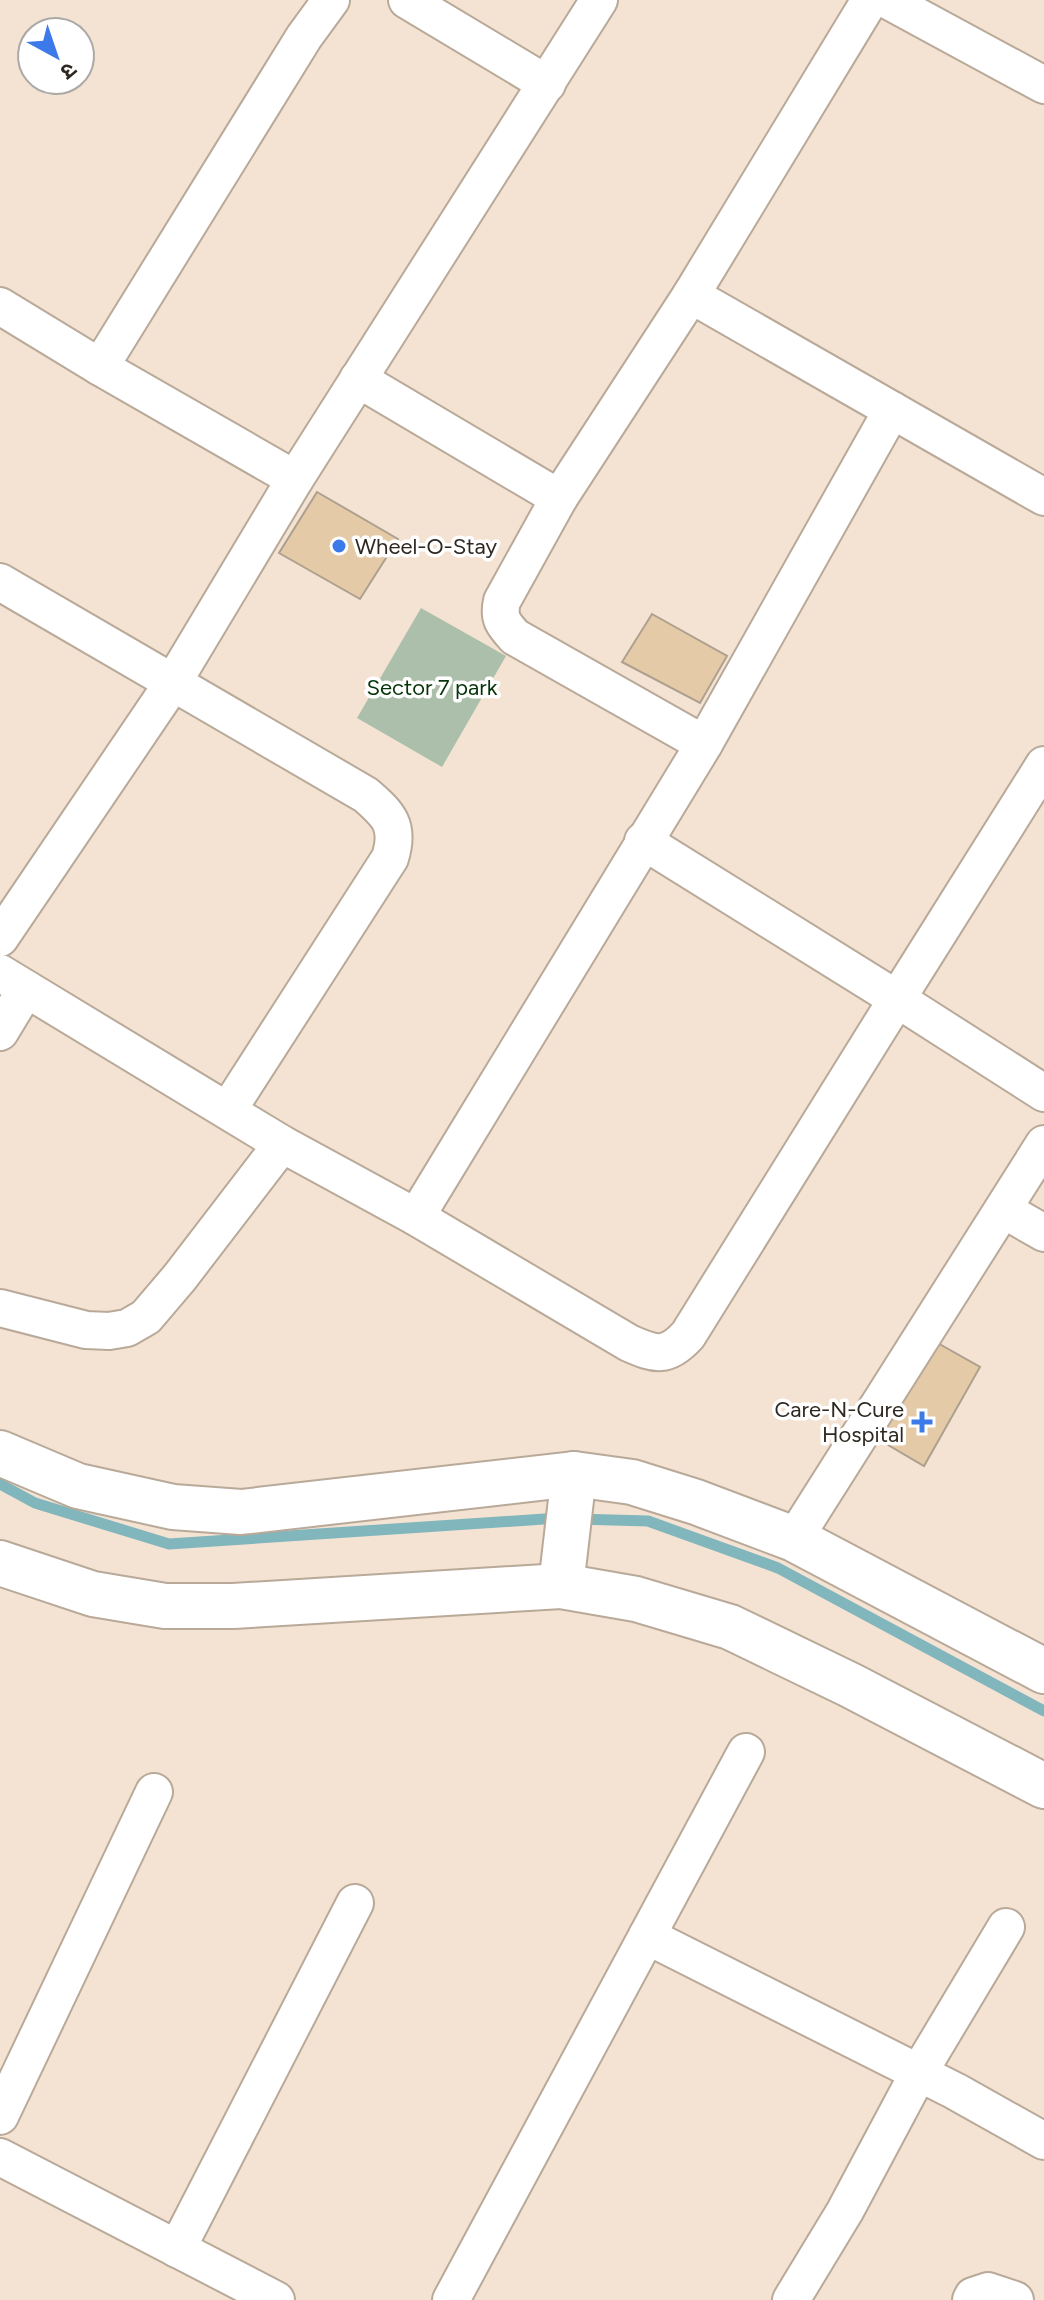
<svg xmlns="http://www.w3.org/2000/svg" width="1044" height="2300" font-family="Figtree,'Noto Sans Devanagari',sans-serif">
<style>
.green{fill:#acbfab}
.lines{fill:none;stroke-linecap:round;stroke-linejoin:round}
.stream{stroke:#81b6bd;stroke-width:11}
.building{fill:#e4caa7;stroke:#ada08f;stroke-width:2}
.minor-casing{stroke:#b9a999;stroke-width:40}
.secondary-casing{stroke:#b9a999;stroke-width:48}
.minor{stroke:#fff;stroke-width:36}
.secondary{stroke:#fff;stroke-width:44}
.poi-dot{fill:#3c7ae9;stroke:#fff;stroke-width:3}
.labels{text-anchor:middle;stroke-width:7;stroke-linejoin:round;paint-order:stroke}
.poi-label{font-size:22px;fill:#2e2821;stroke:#fff;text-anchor:start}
.park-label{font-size:22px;fill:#053409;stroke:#fff}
</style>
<rect width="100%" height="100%" fill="#f4e3d3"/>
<polygon class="green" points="421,608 506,656 442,767 357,718"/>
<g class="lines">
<g class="stream">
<polyline points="0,1484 35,1503 169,1544 559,1518"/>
<polyline points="576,1519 648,1521 778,1568 1044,1711"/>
</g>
</g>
<g class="building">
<polygon points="317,492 398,539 360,599 279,553"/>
<polygon points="652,614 727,656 700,703 622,662"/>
<polygon points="927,1337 980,1367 924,1466 871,1435"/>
</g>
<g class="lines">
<defs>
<g id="minor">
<polyline points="407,0 547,84"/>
<polyline points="887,0 1044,85"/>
<polyline points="691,295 1044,497"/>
<polyline points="0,306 100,367 295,479"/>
<polyline points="100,367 304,37 331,0"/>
<polyline points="358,379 559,498"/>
<path d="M 0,582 L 366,795 C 389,815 400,826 390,858 L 228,1110"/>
<path d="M 704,744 L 515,637 C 503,624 498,618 502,601 L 559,498 L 691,295 L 870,0"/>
<polyline points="1044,765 897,999 1044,1093"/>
<polyline points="0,938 172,684 295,479 599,0"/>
<path d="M 0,973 L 282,1144 L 416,1217 L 629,1343 C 656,1355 667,1358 688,1335 L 897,999 L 643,841"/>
<polyline points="0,1032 26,989"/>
<polyline points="1004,1210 1044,1233"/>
<polyline points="416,1217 704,744 892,410"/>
<polyline points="0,1308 86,1330 109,1331 127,1328 146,1317 180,1277 282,1144"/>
<polyline points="794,1539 1044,1144"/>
<polyline points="647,1936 955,2091 1044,2141"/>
<polyline points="0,2116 154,1792"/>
<polyline points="0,2157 276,2300"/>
<polyline points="177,2249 355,1903"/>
<polyline points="451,2300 746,1752"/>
<polyline points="791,2300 845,2211 918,2074 1006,1927"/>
<polyline points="971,2300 973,2296 988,2291 1015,2300"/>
</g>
<g id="secondary">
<polyline points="0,1453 78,1486 173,1507 241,1512 574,1474 632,1482 696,1502 794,1539 1044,1671"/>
<polyline points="0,1563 93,1594 165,1606 233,1606 561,1586 636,1599 730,1627 850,1685 1044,1786"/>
<polyline points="561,1586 574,1474"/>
</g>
</defs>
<use href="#minor" class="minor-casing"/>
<use href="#secondary" class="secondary-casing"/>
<use href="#minor" class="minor"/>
<use href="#secondary" class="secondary"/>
</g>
<g class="poi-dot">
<circle cx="339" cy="546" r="8"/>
<path d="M918 1410h8v8h8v8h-8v8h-8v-8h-8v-8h8z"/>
</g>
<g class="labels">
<g class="poi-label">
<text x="355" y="554">Wheel-O-Stay</text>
<text x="904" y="1417" text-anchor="end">Care-N-Cure<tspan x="904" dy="25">Hospital</tspan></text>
</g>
<g class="park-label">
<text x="432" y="695">Sector 7 park</text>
</g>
</g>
<g transform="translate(56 56) rotate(140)"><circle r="38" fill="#ffffff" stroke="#aba9a6" stroke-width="2"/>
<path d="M0-6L14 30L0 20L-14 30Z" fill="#3c7ae9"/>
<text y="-12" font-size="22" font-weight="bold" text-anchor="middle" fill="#2e2821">उ</text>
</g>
</svg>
